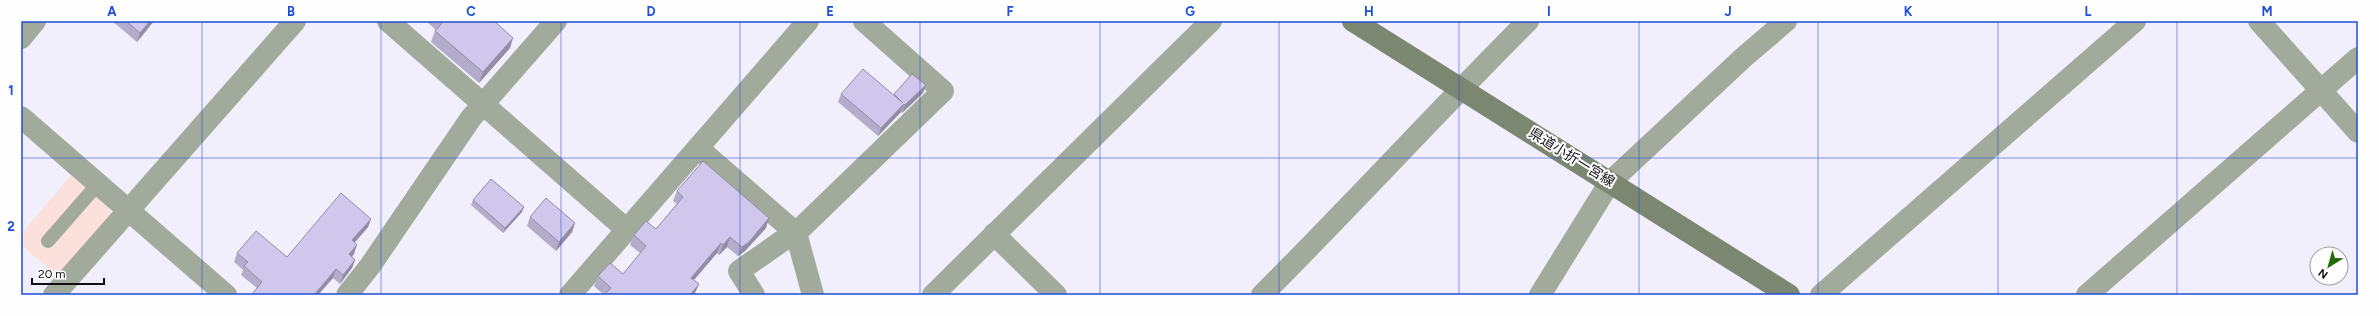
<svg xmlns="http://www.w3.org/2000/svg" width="2379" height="316" font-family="Figtree,'Noto Sans JP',sans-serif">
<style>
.industrial{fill:#fbe0dc}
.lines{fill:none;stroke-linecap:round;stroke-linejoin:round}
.lane{stroke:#a2aa9b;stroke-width:14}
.street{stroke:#a2aa9b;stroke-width:22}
.secondary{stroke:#7c8772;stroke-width:22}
.wall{fill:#b3accb}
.shaded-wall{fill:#928ca5}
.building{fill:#d0c8ec;stroke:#928ca5}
.grid{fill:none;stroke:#1d4ed8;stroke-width:1;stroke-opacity:0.55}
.labels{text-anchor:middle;stroke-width:4;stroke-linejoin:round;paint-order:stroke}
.street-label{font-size:14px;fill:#100f15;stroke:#fefefe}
.neatline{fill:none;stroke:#1d4ed8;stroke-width:1.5}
.grid-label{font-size:13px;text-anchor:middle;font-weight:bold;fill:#1d4ed8}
</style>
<rect width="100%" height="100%" fill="#f2effd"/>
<polygon class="industrial" points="73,173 109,206 110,215 57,276 21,245 21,234"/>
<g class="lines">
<polyline class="lane" points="48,241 97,185"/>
<g class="street">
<polyline points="388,21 627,230"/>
<polyline points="2259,21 2358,132"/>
<polyline points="21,38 35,21"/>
<polyline points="21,117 226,295"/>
<polyline points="698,148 796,233"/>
<polyline points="994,234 1056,295"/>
<polyline points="54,295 295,21"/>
<polyline points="347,295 370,266 471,118 556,21"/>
<polyline points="570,295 808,21"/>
<polyline points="754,295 739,271 795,232"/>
<polyline points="813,295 796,233 943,91 864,21"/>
<polyline points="933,295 1211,21"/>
<path d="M 1262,295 C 1352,205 1438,111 1528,21"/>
<polyline points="1540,295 1610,182 1744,57 1786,21"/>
<polyline points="1821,295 2135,21"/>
<polyline points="2087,295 2358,58"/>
</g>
<polyline class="secondary" points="1353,21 1789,295"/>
</g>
<g class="wall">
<polygon points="112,21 154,21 137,42"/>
<polygon points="426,21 494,21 510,48 479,83 431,42 435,31 436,30"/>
<polygon points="923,93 902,113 901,112 878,136 838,102 841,94 894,95 894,94"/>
<polygon points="677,191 766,228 745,251 738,256 727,247 719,255 717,253 694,280 699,284 694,295 604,295 594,286 598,276 623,274 640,253 630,245 634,235 656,229 677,204 673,201"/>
<polygon points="473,200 522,212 503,233 471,205"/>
<polygon points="530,217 575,223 572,232 556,251 527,226"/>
<polygon points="371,219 368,227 354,243 354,254 352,256 355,260 352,268 340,284 333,278 318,295 251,295 257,288 241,275 243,270 234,262 237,253 287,257"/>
</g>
<g class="shaded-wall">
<polygon points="150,21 154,21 137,42 140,33"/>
<polygon points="513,38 510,48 479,83 483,72"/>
<polygon points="926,85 923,93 902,113 905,105"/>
<polygon points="904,104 901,112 878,136 881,128"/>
<polygon points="524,207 522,212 503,233 505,228"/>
<polygon points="769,218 766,228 745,251 738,256 742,247"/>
<polygon points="371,219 368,227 349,249 352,240"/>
<polygon points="575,223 572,232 556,251 559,242"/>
<polygon points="730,237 727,247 719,255 723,245"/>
<polygon points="721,243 717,253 687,288 691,278"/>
<polygon points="357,245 354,254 346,263 349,254"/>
<polygon points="355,260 352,268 340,284 343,275"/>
<polygon points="336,269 333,278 318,295 314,295"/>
<polygon points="699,284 694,295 690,295"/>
</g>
<g class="building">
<polygon points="126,21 150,21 140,33"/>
<polygon points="442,21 494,21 513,38 483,72 435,31 443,22"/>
<polygon points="863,69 903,103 894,94 912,74 926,85 905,105 904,104 881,128 841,94"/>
<polygon points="703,161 769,218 749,242 742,247 730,237 723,245 721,243 691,278 699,284 690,295 604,295 611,288 598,276 610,263 623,274 646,246 634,235 646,221 656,229 683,197 677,191"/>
<polygon points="491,179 524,207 505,228 473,200"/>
<polygon points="341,193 371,219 352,240 357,245 349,254 355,260 343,275 336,269 314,295 252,295 252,294 262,282 244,266 248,262 237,253 256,231 287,257"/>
<polygon points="546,198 575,223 559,242 530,217"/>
</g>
<path class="grid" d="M 202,21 L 202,295M 381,21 L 381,295M 561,21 L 561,295M 740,21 L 740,295M 920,21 L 920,295M 1100,21 L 1100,295M 1279,21 L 1279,295M 1459,21 L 1459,295M 1639,21 L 1639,295M 1818,21 L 1818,295M 1998,21 L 1998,295M 2177,21 L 2177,295M 21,158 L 2358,158"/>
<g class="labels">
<g class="street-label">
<text transform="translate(1572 157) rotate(32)" y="5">県道小折一宮線</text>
</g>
</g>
<rect width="2379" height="316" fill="none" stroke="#fefefe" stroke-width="44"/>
<g transform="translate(2329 266) rotate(217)"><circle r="19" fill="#fefefe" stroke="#9f9ea1"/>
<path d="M0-3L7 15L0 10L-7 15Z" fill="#216b09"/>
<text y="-6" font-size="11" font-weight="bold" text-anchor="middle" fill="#100f15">N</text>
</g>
<path d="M32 278v6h72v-6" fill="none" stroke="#100f15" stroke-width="2"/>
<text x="38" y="278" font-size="12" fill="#100f15" stroke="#fefefe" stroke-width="3" paint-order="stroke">20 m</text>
<rect x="22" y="22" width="2335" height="272" class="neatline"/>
<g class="grid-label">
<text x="112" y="16">A</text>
<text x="291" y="16">B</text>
<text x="471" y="16">C</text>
<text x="651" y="16">D</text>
<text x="830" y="16">E</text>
<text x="1010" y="16">F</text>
<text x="1190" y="16">G</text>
<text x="1369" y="16">H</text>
<text x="1549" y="16">I</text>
<text x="1728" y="16">J</text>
<text x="1908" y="16">K</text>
<text x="2088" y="16">L</text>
<text x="2267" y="16">M</text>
<text x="11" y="95">1</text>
<text x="11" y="231">2</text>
</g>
</svg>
